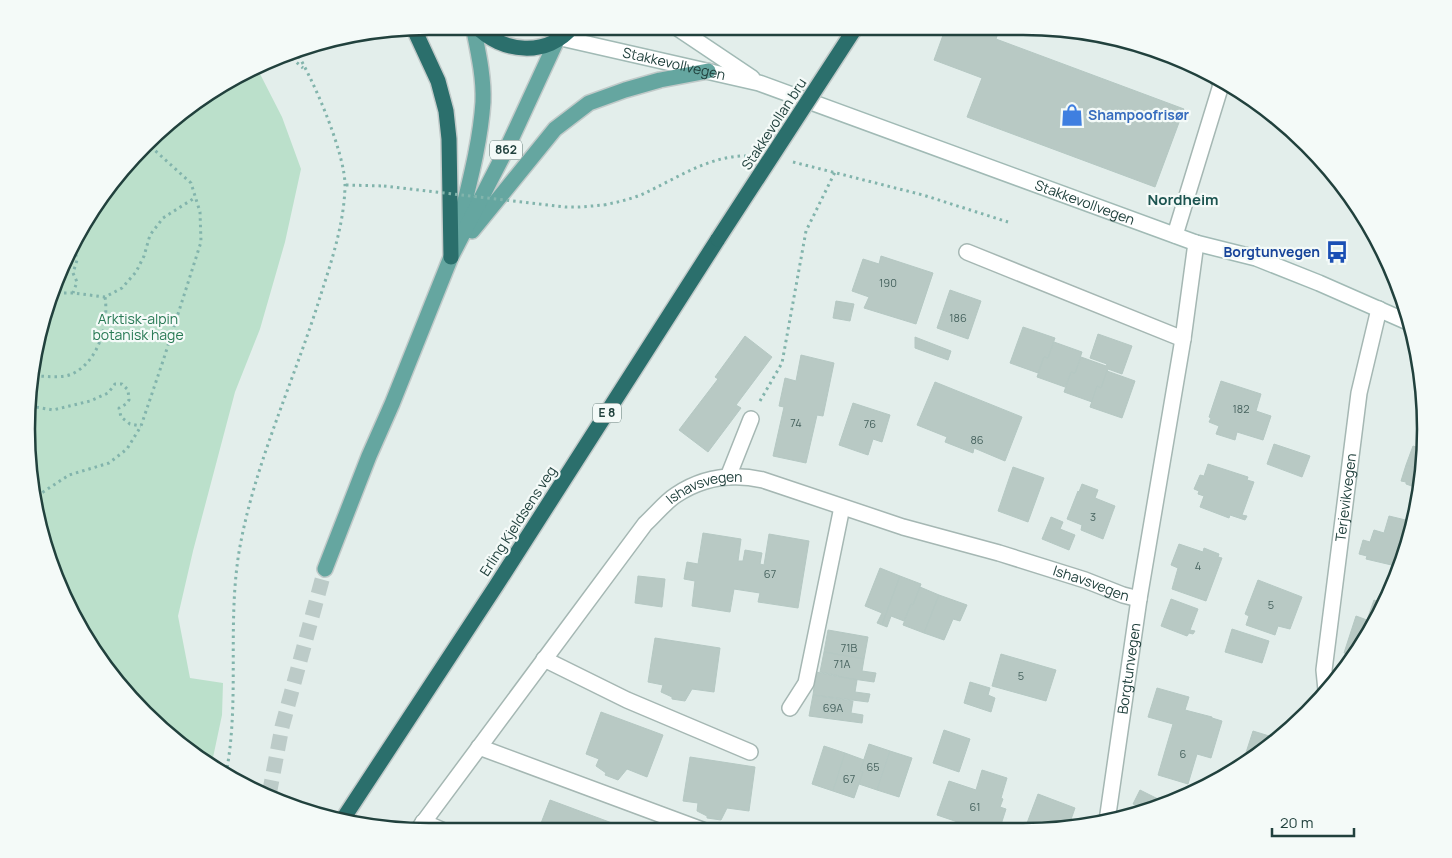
<svg xmlns="http://www.w3.org/2000/svg" width="1452" height="858" font-family="Manrope,sans-serif">
<style>
.green{fill:#bbe0cb}
.building{fill:#b8c9c4;stroke:#b5c8c3}
.lines{fill:none;stroke-linecap:round;stroke-linejoin:round}
.primary-tunnel{stroke:#bccbc8;stroke-width:15;stroke-dasharray:15 8;stroke-linecap:butt}
.lane-casing{stroke:#a5b7b3;stroke-width:18}
.street-casing{stroke:#a5b7b3;stroke-width:18}
.secondary-casing{stroke:#a1bab5;stroke-width:18}
.primary-casing{stroke:#c1cac9;stroke-width:18}
.highway-casing{stroke:#c1cac9;stroke-width:18}
.path{stroke:#82b4ac;stroke-width:3;stroke-dasharray:2.5 4;stroke-linecap:butt}
.lane{stroke:#fff;stroke-width:15}
.street{stroke:#fff;stroke-width:15}
.secondary{stroke:#fff;stroke-width:15}
.primary{stroke:#65a6a0;stroke-width:15}
.highway{stroke:#2b6f6c;stroke-width:15}
.highway-bridge-casing{stroke:#c1cac9;stroke-width:18;stroke-linecap:butt}
.path-bridge{stroke:#82b4ac;stroke-width:3;stroke-dasharray:2.5 4;stroke-linecap:butt}
.highway-bridge{stroke:#2b6f6c;stroke-width:15}
.labels{text-anchor:middle;stroke-width:4.5;stroke-linejoin:round;paint-order:stroke}
.number-label{font-size:11px;fill:#47635f}
.shield{fill:#f4faf8;stroke:#607875;stroke-width:1}
.shield-label{font-size:12px;font-weight:bold;fill:#21413d}
.street-label{font-size:14px;fill:#21413d;stroke:#f4faf8}
.shop-label{font-size:14px;font-weight:bold;fill:#366cbe;stroke:#f4faf8;text-anchor:start}
.transit-label{font-size:14px;font-weight:bold;fill:#164399;stroke:#f4faf8;text-anchor:end}
.park-label{font-size:14px;fill:#297a55;stroke:#f4faf8}
.neighbourhood-label{font-size:15px;font-weight:bold;fill:#1c5450;stroke:#f4faf8}
.rim{fill:none;stroke:#21413d;stroke-width:2.5}
</style>
<rect width="100%" height="100%" fill="#e3eeeb"/>
<polygon class="green" points="258,70 282,117 301,169 285,242 260,329 235,392 193,551 178,616 190,678 223,683 222,715 211,767 205,764 109,674 48,558 26,429 48,300 94,205 184,109"/>
<g class="building">
<polygon points="946,27 1000,27 996,39 1184,109 1155,187 967,117 982,78 934,60"/>
<polygon points="201,100 192,116 183,111 184,109"/>
<polygon points="881,256 933,273 916,324 864,308 869,297 852,291 863,259 879,264"/>
<polygon points="950,290 981,301 968,339 937,328"/>
<polygon points="836,301 854,304 850,321 833,318"/>
<polygon points="1023,327 1055,338 1048,358 1044,357 1038,373 1010,363"/>
<polygon points="1098,334 1132,346 1122,374 1108,369 1101,388 1097,386 1092,402 1064,392 1071,372 1075,373 1081,357 1106,366 1107,364 1090,358"/>
<polygon points="745,336 772,357 736,405 741,408 708,452 679,430 718,379 715,377"/>
<polygon points="915,337 951,351 948,360 915,348"/>
<polygon points="1054,342 1082,352 1075,373 1071,372 1065,387 1037,377 1044,357 1048,358"/>
<polygon points="801,355 834,363 823,416 817,415 806,463 773,456 784,407 779,406 785,378 796,381"/>
<polygon points="1107,371 1135,381 1122,418 1090,407 1097,386 1101,388"/>
<polygon points="1221,381 1261,394 1256,411 1271,416 1263,440 1237,432 1235,440 1216,434 1219,426 1209,422 1211,418 1209,417"/>
<polygon points="935,382 1022,417 1005,461 974,448 973,453 945,442 947,437 917,425"/>
<polygon points="853,403 890,415 882,442 873,439 868,455 839,445"/>
<polygon points="1274,444 1310,456 1302,477 1267,464"/>
<polygon points="1413,446 1422,449 1421,451 1424,452 1422,470 1406,465"/>
<polygon points="1208,464 1248,477 1247,480 1254,482 1242,515 1247,516 1245,520 1230,515 1229,518 1200,507 1204,496 1198,494 1199,491 1194,489 1200,475 1204,476"/>
<polygon points="1406,465 1422,470 1420,489 1406,484 1406,482 1401,481"/>
<polygon points="1013,467 1044,478 1028,522 998,511"/>
<polygon points="1082,484 1098,490 1095,498 1115,506 1103,539 1081,530 1082,525 1067,519 1078,491 1079,492"/>
<polygon points="1389,516 1414,522 1399,570 1400,567 1366,559 1367,556 1359,554 1363,540 1370,542 1374,530 1384,533"/>
<polygon points="1051,517 1063,522 1060,529 1075,535 1069,550 1042,539"/>
<polygon points="703,533 741,539 738,561 743,561 745,550 762,553 760,564 764,565 769,534 809,541 798,608 758,602 760,593 734,589 730,612 692,606 695,581 684,579 687,562 698,564"/>
<polygon points="1179,544 1203,552 1204,548 1219,554 1218,557 1222,558 1206,601 1172,589 1178,568 1171,565"/>
<polygon points="880,568 900,576 882,625 877,623 882,613 865,606"/>
<polygon points="638,576 665,579 662,607 635,603"/>
<polygon points="900,576 921,584 913,605 911,604 904,621 891,616 887,627 882,625"/>
<polygon points="1258,580 1302,597 1290,629 1278,626 1275,635 1246,625 1249,616 1245,614"/>
<polygon points="920,587 939,595 924,633 903,625 911,604 913,605"/>
<polygon points="939,595 967,605 960,621 953,619 944,640 924,633"/>
<polygon points="1171,599 1198,609 1190,630 1195,631 1193,634 1189,633 1187,636 1161,626"/>
<polygon points="1374,600 1384,604 1358,653 1355,656 1344,653 1356,616 1367,620"/>
<polygon points="1232,629 1269,641 1262,663 1225,652"/>
<polygon points="828,630 868,637 864,659 824,652"/>
<polygon points="655,638 720,648 714,692 692,689 685,701 672,699 672,697 661,692 663,685 648,682"/>
<polygon points="824,652 864,659 862,671 876,673 874,682 839,677 839,676 820,672"/>
<polygon points="1001,654 1056,670 1046,701 992,686"/>
<polygon points="816,672 857,680 855,692 870,694 868,702 813,695"/>
<polygon points="970,682 990,688 988,695 995,698 991,712 964,703"/>
<polygon points="1157,688 1189,697 1185,710 1212,717 1212,718 1222,721 1211,758 1197,754 1188,784 1158,775 1173,724 1148,717"/>
<polygon points="813,695 853,701 851,713 863,715 862,723 809,716"/>
<polygon points="601,712 663,735 647,777 627,769 618,780 605,775 606,773 596,766 599,759 586,754"/>
<polygon points="944,730 970,739 959,772 933,763"/>
<polygon points="1253,731 1279,739 1245,763 1243,762"/>
<polygon points="869,744 890,751 877,790 859,784 863,772 860,771"/>
<polygon points="824,746 845,753 833,791 812,784"/>
<polygon points="890,751 912,758 899,797 877,790"/>
<polygon points="845,753 864,760 860,771 863,772 854,798 833,791"/>
<polygon points="690,757 755,767 749,811 727,808 721,820 707,818 707,816 697,811 698,803 683,801"/>
<polygon points="982,770 1007,778 1001,798 1003,799 1000,807 1006,809 999,831 984,831 937,815 949,781 976,790"/>
<polygon points="1140,790 1164,802 1164,803 1147,810 1133,804"/>
<polygon points="1038,794 1075,808 1068,828 1050,831 1024,831"/>
<polygon points="550,800 612,823 609,831 538,831"/>
</g>
<g class="lines">
<polyline class="primary-tunnel" points="269,795 282,727 325,569"/>
<defs>
<g id="lane">
<polyline points="1175,235 1221,85 1219,81"/>
<polyline points="728,477 751,419"/>
<polyline points="544,659 627,700 750,752"/>
<polyline points="790,708 806,683 842,507"/>
<polyline points="479,747 705,831"/>
<polyline points="423,822 444,831"/>
</g>
<g id="street">
<polyline points="967,252 1183,339"/>
<path id="s1" d="M 1326,690 L 1324,670 L 1359,393 L 1379,309"/>
<path id="s2" d="M 1107,821 L 1139,599 L 1183,339 L 1196,243"/>
<path id="s3" d="M 417,831 L 645,524 C 655,515 665,502 676,495 C 703,477 732,473 763,480 L 903,527 L 999,553 L 1085,580 L 1123,595 L 1139,599"/>
</g>
<g id="secondary">
<polyline points="676,27 752,78"/>
<path id="s4" d="M 561,38 L 759,83 L 1196,243 L 1256,258 L 1319,283 L 1410,323"/>
</g>
<g id="primary">
<polyline points="472,231 555,129 589,103 625,90 660,80 708,71"/>
<path d="M 457,234 C 467,191 480,147 483,102 C 484,77 478,51 473,26"/>
<polyline points="325,569 369,456 392,404 451,257 508,146 557,40"/>
</g>
<g id="highway">
<path d="M 476,26 C 501,53 548,58 573,26"/>
<polyline points="414,29 438,81 446,111 449,139 451,257"/>
<polyline points="343,819 496,586 718,239"/>
</g>
</defs>
<use href="#lane" class="lane-casing"/>
<use href="#street" class="street-casing"/>
<use href="#secondary" class="secondary-casing"/>
<use href="#primary" class="primary-casing"/>
<use href="#highway" class="highway-casing"/>
<g class="path">
<polyline points="287,54 303,68"/>
<polyline points="793,162 923,195 1008,222"/>
<polyline points="346,185 384,186"/>
<path d="M 604,205 C 618,202 632,199 645,193 C 677,178 711,155 747,156"/>
<polyline points="72,250 75,251 77,260 73,273 77,282 73,293"/>
<polyline points="51,293 73,293 105,297 122,288 136,272 144,256 150,235 163,218 196,197"/>
<path d="M 35,376 C 47,376 63,379 74,373 C 99,360 109,323 105,297"/>
<polyline points="760,401 782,363 806,231 835,172"/>
<polyline points="30,406 53,410 90,401 108,393 115,384 122,384 128,390 129,400 126,404 119,408 121,417 130,424 141,426"/>
<polyline points="37,496 69,475 109,463 127,449 141,426 163,361 201,242 200,212 191,183 150,146"/>
<path d="M 226,774 C 240,701 227,626 239,552 C 254,464 295,379 321,294 C 332,260 344,223 345,187 C 346,155 313,78 295,50"/>
</g>
<use href="#lane" class="lane"/>
<use href="#street" class="street"/>
<use href="#secondary" class="secondary"/>
<use href="#primary" class="primary"/>
<use href="#highway" class="highway"/>
<defs>
<polyline id="highway-bridge" points="718,239 856,27"/>
</defs>
<use href="#highway-bridge" class="highway-bridge-casing"/>
<polyline class="path-bridge" points="384,186 565,207 580,207 604,205"/>
<use href="#highway-bridge" class="highway-bridge"/>
</g>
<defs>
<symbol id="shop-bare" viewBox="-9 -9 18 18"><path d="M-5-2.5h2.3a2.7 3.5 0 0 1 5.4 0H5L5.5 6h-11ZM-1.5-2.5h3a1.5 2.3 0 0 0-3 0Z" fill="#3f7fe0" stroke="#f4faf8" stroke-width="2.5" paint-order="stroke"/></symbol>
<symbol id="bus-bare" viewBox="-9 -9 18 18"><path d="M-5-6H5V4H4V6H2V4H-2V6H-4V4H-5ZM-3.5-4V0h7V-4ZM-3.5 1.2v1.5H-2V1.2ZM2 1.2v1.5H3.5V1.2Z" fill="#1a4fb4" stroke="#f4faf8" stroke-width="2.5" paint-order="stroke"/></symbol>
</defs>
<g fill-rule="evenodd">
<use href="#shop-bare" x="1056" y="99" width="32" height="32"/>
<use href="#bus-bare" x="1321" y="236" width="32" height="32"/>
</g>
<g class="labels">
<g class="number-label">
<text x="888" y="287">190</text>
<text x="958" y="322">186</text>
<text x="1241" y="413">182</text>
<text x="796" y="427">74</text>
<text x="870" y="428">76</text>
<text x="977" y="444">86</text>
<text x="1093" y="521">3</text>
<text x="1198" y="570">4</text>
<text x="770" y="578">67</text>
<text x="1271" y="609">5</text>
<text x="849" y="652">71B</text>
<text x="842" y="668">71A</text>
<text x="1021" y="680">5</text>
<text x="833" y="712">69A</text>
<text x="1183" y="758">6</text>
<text x="873" y="771">65</text>
<text x="849" y="783">67</text>
<text x="975" y="811">61</text>
</g>
<g class="shield">
<rect x="490" y="140.5" width="32" height="19" rx="4"/>
<rect x="593" y="403.5" width="28" height="19" rx="4"/>
</g>
<g class="shield-label">
<text x="506" y="154">862</text>
<text x="607" y="417">E 8</text>
</g>
<g class="street-label">
<text dy="5" stroke="none"><textPath href="#s4" startOffset="116">Stakkevollvegen</textPath></text>
<text transform="translate(774 124) rotate(-57)" y="5">Stakkevollan bru</text>
<text dy="5" stroke="none"><textPath href="#s4" startOffset="550">Stakkevollvegen</textPath></text>
<text dy="5" stroke="none"><textPath href="#s3" startOffset="455">Ishavsvegen</textPath></text>
<text dy="5" stroke="none"><textPath href="#s1" startOffset="194">Terjevikvegen</textPath></text>
<text transform="translate(518 521) rotate(-57)" y="5">Erling Kjeldsens veg</text>
<text dy="5" stroke="none"><textPath href="#s3" startOffset="860">Ishavsvegen</textPath></text>
<text dy="5" stroke="none"><textPath href="#s2" startOffset="154">Borgtunvegen</textPath></text>
</g>
<g class="shop-label">
<text x="1088" y="120">Shampoofrisør</text>
</g>
<g class="transit-label">
<text x="1320" y="257">Borgtunvegen</text>
</g>
<g class="park-label">
<text x="138" y="324">Arktisk-alpin<tspan x="138" dy="16">botanisk hage</tspan></text>
</g>
<g class="neighbourhood-label">
<text x="1183" y="205">Nordheim</text>
</g>
</g>
<path d="M0 0H1452V858H0ZM429 35H1023A394 394 0 0 1 1417 429V429A394 394 0 0 1 1023 823H429A394 394 0 0 1 35 429V429A394 394 0 0 1 429 35Z" fill="#f4faf8" fill-rule="evenodd"/>
<path class="rim" d="M429 35H1023A394 394 0 0 1 1417 429V429A394 394 0 0 1 1023 823H429A394 394 0 0 1 35 429V429A394 394 0 0 1 429 35Z"/>
<path d="M1272 828v8h82v-8" fill="none" stroke="#21413d" stroke-width="2.5"/>
<text x="1280" y="828" font-size="15" fill="#21413d" stroke="#f4faf8" stroke-width="4" paint-order="stroke">20 m</text>
</svg>
